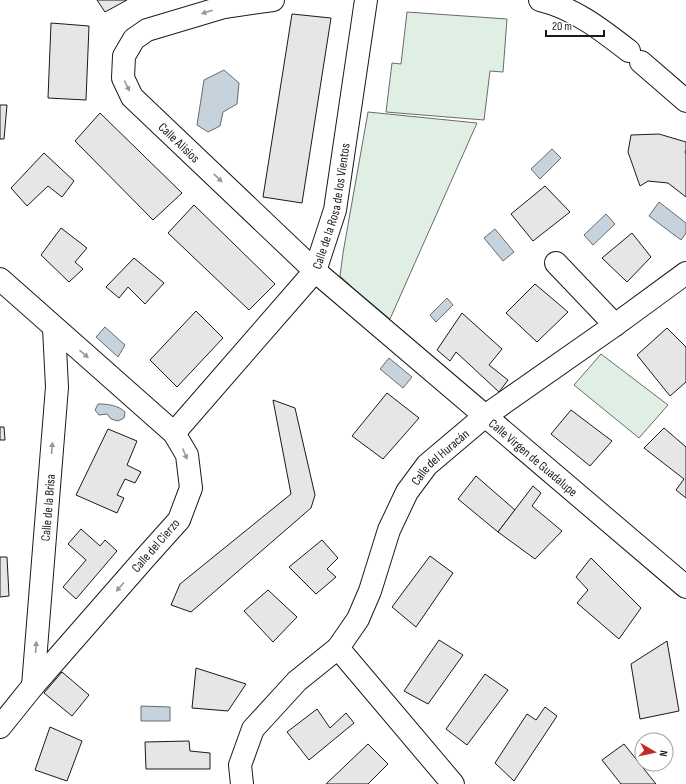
<svg xmlns="http://www.w3.org/2000/svg" width="686" height="784" font-family="'Sofia Sans Condensed',sans-serif">
<style>
.green{fill:#e0efe3;stroke:#6a6a6a}
.water{fill:#c6d2dc;stroke:#6a6a6a}
.building{fill:#e6e6e6;stroke:#1a1a1a}
.lines{fill:none;stroke-linecap:round;stroke-linejoin:round}
.minor-casing{stroke:#1a1a1a;stroke-width:24}
.minor{stroke:#fff;stroke-width:22}
.oneway{fill:#989898}
.labels{text-anchor:middle;stroke-width:3;stroke-linejoin:round;paint-order:stroke}
.street-label{font-size:13px;fill:#1a1a1a;stroke:#fff}
</style>
<rect width="100%" height="100%" fill="#fff"/>
<g class="green">
<polygon points="407,12 507,19 503,72 490,71 484,120 386,112 392,63 401,64"/>
<polygon points="368,112 477,123 390,319 353,288 340,276 343,253"/>
<polygon points="601,354 668,405 639,438 574,385"/>
</g>
<g class="water">
<polygon points="224,70 239,83 237,104 223,112 220,126 208,132 197,125 204,80"/>
<polygon points="552,149 561,158 540,179 531,169"/>
<polygon points="659,202 686,223 686,233 681,240 649,216"/>
<polygon points="606,214 615,224 593,245 584,235"/>
<polygon points="495,229 514,252 503,261 484,238"/>
<polygon points="447,298 453,305 436,322 430,315"/>
<polygon points="105,327 125,345 118,357 96,337"/>
<polygon points="389,358 412,377 403,388 380,369"/>
<path d="M 98,404 C 107,404 118,405 125,412 L 124,418 L 118,421 L 111,419 L 107,414 L 99,415 L 95,410 Z"/>
<polygon points="141,706 170,707 170,721 141,721"/>
</g>
<g class="building">
<polygon points="97,0 127,0 105,12"/>
<polygon points="292,14 331,18 302,203 263,197"/>
<polygon points="51,23 89,26 86,100 48,98"/>
<polygon points="0,105 7,105 4,139 0,139"/>
<polygon points="100,113 182,193 153,220 75,141"/>
<polygon points="659,134 686,142 686,150 685,152 686,154 686,197 668,183 648,181 640,186 628,152 631,135"/>
<polygon points="44,153 74,181 62,197 48,186 27,206 11,188"/>
<polygon points="545,186 570,212 533,241 511,214"/>
<polygon points="194,205 275,284 249,310 168,233"/>
<polygon points="61,228 87,248 75,262 83,269 69,282 41,255"/>
<polygon points="632,233 651,257 627,282 602,258"/>
<polygon points="134,258 164,283 145,304 128,287 119,298 106,287"/>
<polygon points="535,284 568,312 537,342 506,313"/>
<polygon points="196,311 223,338 177,387 150,360"/>
<polygon points="462,313 502,349 489,365 508,380 499,392 456,352 450,361 437,350"/>
<polygon points="667,328 686,347 686,382 670,396 637,355"/>
<polygon points="387,393 419,418 383,459 352,436"/>
<polygon points="273,400 295,408 315,495 311,508 191,612 171,605 180,584 291,494"/>
<polygon points="571,410 612,441 590,466 551,434"/>
<polygon points="0,427 4,427 5,440 0,440"/>
<polygon points="664,428 686,447 686,498 676,490 684,479 644,448"/>
<polygon points="108,429 137,441 127,465 141,472 135,483 125,479 117,495 124,498 117,513 76,495"/>
<polygon points="476,476 515,510 498,532 458,499"/>
<polygon points="533,486 541,493 532,506 562,531 535,559 498,532"/>
<polygon points="81,529 100,546 105,540 117,551 76,599 63,587 86,560 68,544"/>
<polygon points="322,540 338,558 327,569 336,577 316,594 289,567"/>
<polygon points="430,556 453,573 416,627 392,607"/>
<polygon points="0,557 7,557 9,596 0,597"/>
<polygon points="591,558 641,608 619,639 577,603 588,590 576,577"/>
<polygon points="268,590 297,617 273,642 244,611"/>
<polygon points="439,640 463,655 428,704 404,691"/>
<polygon points="667,641 679,711 640,719 631,664"/>
<polygon points="196,668 246,684 228,711 192,708"/>
<polygon points="62,672 89,695 72,716 44,693"/>
<polygon points="485,674 508,690 467,745 446,729"/>
<polygon points="545,707 557,716 514,781 495,763 527,714 536,720"/>
<polygon points="317,709 330,728 346,713 354,723 309,760 287,732"/>
<polygon points="50,727 82,741 67,781 35,770"/>
<polygon points="189,741 190,751 210,753 210,769 146,769 145,742"/>
<polygon points="368,744 388,764 368,784 326,784"/>
<polygon points="624,744 656,784 621,784 602,760"/>
</g>
<g class="lines">
<defs>
<g id="minor">
<path id="s1" d="M 273,0 L 224,7 L 147,30 L 134,39 L 124,56 L 123,78 L 132,97 L 315,271 L 686,587"/>
<path d="M 540,0 C 574,8 602,30 629,51"/>
<polyline points="641,62 686,101"/>
<polyline points="556,263 615,325"/>
<polyline points="0,279 174,433 187,455 191,488 179,520 144,559 33,686 0,727"/>
<path id="s2" d="M 174,433 L 315,271 L 335,210 L 366,0"/>
<polyline points="338,648 453,784"/>
<path id="s3" d="M 33,686 L 57,387 L 54,328"/>
<path id="s4" d="M 242,784 L 240,765 L 253,729 L 297,681 L 338,648 L 358,619 L 370,591 L 389,530 L 407,492 L 427,465 L 485,416 L 615,325 L 686,273"/>
</g>
</defs>
<use href="#minor" class="minor-casing"/>
<use href="#minor" class="minor"/>
</g>
<defs><path id="oneway-solid" d="M-6-.8H1V-3.2L6.5 0L1 3.2V.8H-6Z"/></defs>
<g class="oneway">
<use href="#oneway-solid" transform="translate(207 12) rotate(163)"/>
<use href="#oneway-solid" transform="translate(127 86) rotate(63)"/>
<use href="#oneway-solid" transform="translate(218 178) rotate(44)"/>
<use href="#oneway-solid" transform="translate(84 354) rotate(41)"/>
<use href="#oneway-solid" transform="translate(52 448) rotate(-85)"/>
<use href="#oneway-solid" transform="translate(185 454) rotate(68)"/>
<use href="#oneway-solid" transform="translate(120 587) rotate(131)"/>
<use href="#oneway-solid" transform="translate(36 647) rotate(-85)"/>
</g>
<g class="labels">
<g class="street-label">
<text dy="5" stroke="none"><textPath href="#s1" startOffset="274">Calle Alisios</textPath></text>
<text dy="5" stroke="none"><textPath href="#s2" startOffset="282">Calle de la Rosa de los Vientos</textPath></text>
<text dy="5" stroke="none"><textPath href="#s4" startOffset="395">Calle del Huracán</textPath></text>
<text dy="5" stroke="none"><textPath href="#s1" startOffset="748">Calle Virgen de Guadalupe</textPath></text>
<text dy="5" stroke="none"><textPath href="#s3" startOffset="179">Calle de la Brisa</textPath></text>
<text transform="translate(155 545) rotate(-49)" y="5">Calle del Cierzo</text>
</g>
</g>
<g transform="translate(654 752) rotate(99)"><circle r="19" fill="#ffffff" stroke="#a3a3a3"/>
<path d="M0-3L7 15L0 10L-7 15Z" fill="#c62828"/>
<text y="-6" font-size="11" font-weight="bold" text-anchor="middle" fill="#1a1a1a">N</text>
</g>
<path d="M546 30v6h58v-6" fill="none" stroke="#1a1a1a" stroke-width="2"/>
<text x="552" y="30" font-size="12" fill="#1a1a1a" stroke="#ffffff" stroke-width="3" paint-order="stroke">20 m</text>
</svg>
